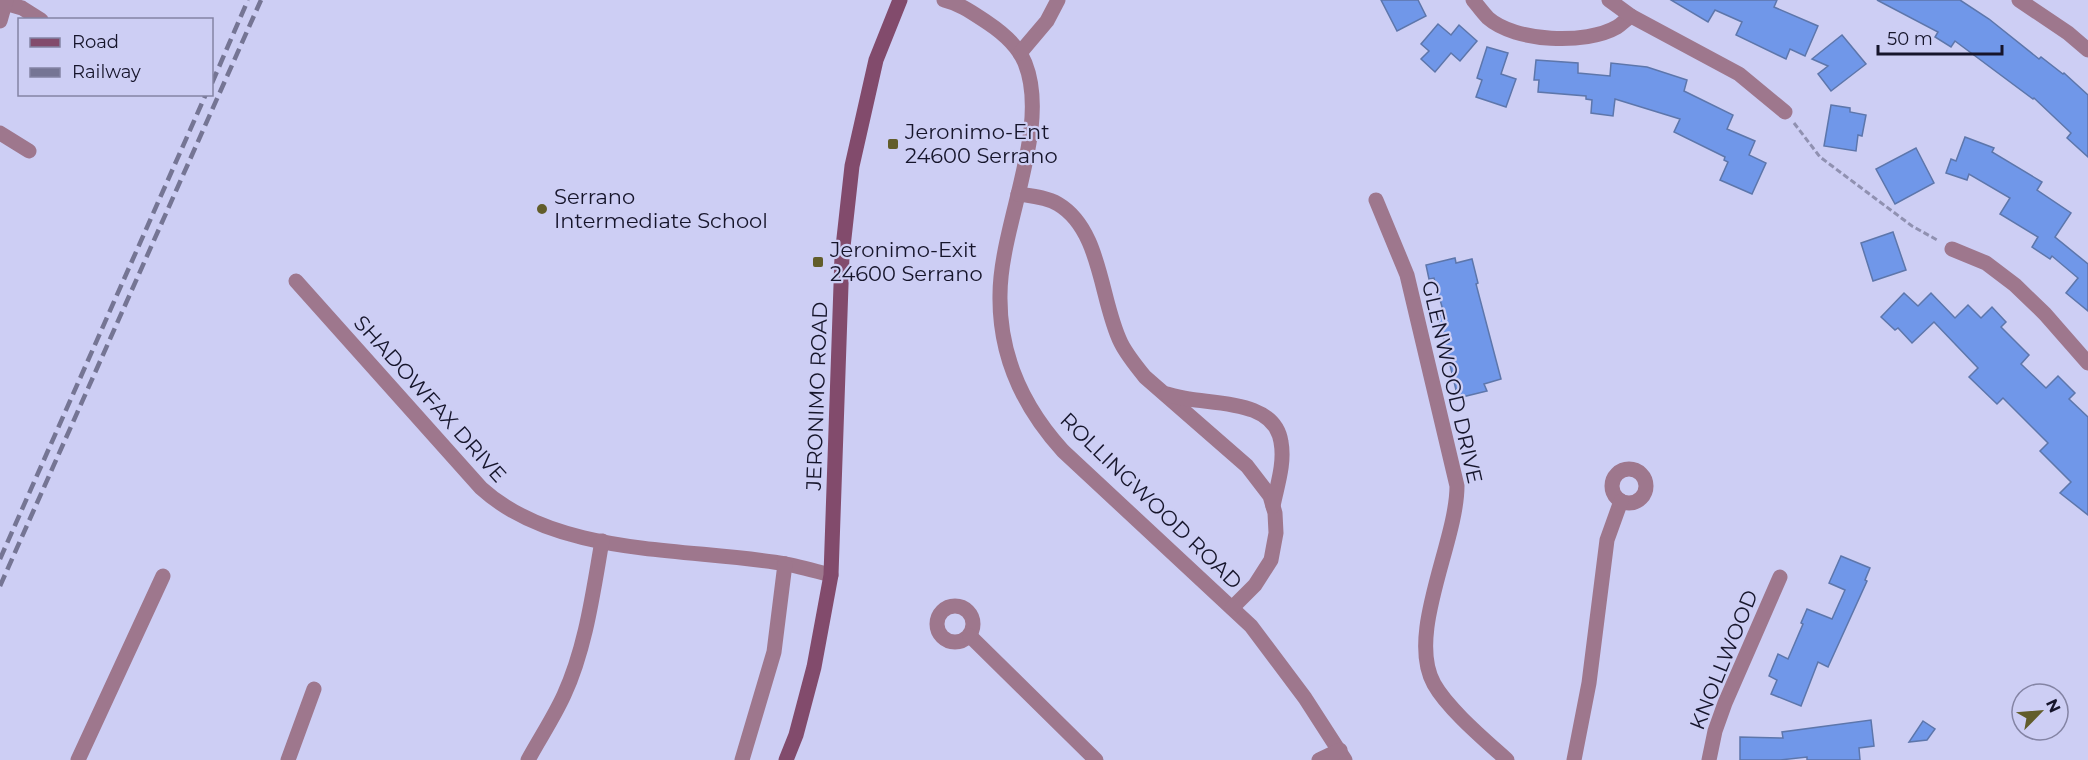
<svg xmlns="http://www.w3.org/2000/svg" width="2088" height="760" font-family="Montserrat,sans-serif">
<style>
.building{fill:#7097e9;stroke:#5d76ab;stroke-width:1.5}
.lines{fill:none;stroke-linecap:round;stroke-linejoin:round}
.path{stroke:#9091b1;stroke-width:3;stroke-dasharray:6 3;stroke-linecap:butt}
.street{stroke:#9e778d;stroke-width:15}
.secondary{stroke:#824b6c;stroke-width:15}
.rail{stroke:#757594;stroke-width:4.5;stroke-dasharray:12 6;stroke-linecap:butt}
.poi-dot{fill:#625d2a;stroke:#cdcef4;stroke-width:2}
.labels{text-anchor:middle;stroke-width:4.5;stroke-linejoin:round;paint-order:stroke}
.poi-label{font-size:21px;fill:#16152b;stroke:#cdcef4;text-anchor:start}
.street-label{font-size:21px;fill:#16152b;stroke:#cdcef4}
</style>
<rect width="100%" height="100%" fill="#cdcef4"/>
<g class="building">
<polygon points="1381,0 1418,0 1426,16 1397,31"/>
<polygon points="1671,0 1777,0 1774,7 1818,26 1805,56 1790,49 1786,59 1736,35 1742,22 1715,10 1708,22"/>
<polygon points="1877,0 1960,0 1989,19 2039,59 2041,57 2063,74 2064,73 2088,95 2088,157 2067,138 2071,133 2034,98 2033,99 1955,41 1951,47 1935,37 1938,32"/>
<polygon points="1438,24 1451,35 1459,25 1477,41 1460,61 1451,53 1435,72 1421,59 1429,51 1421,44"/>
<polygon points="1842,35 1866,64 1831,91 1818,74 1828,66 1812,59"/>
<polygon points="1487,47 1508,53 1501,74 1516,79 1506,107 1476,97 1482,80 1477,78"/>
<polygon points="1536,60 1578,63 1578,73 1610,76 1611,63 1647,67 1687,80 1684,91 1733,115 1727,129 1755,141 1749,155 1766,163 1752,194 1720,180 1728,162 1724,160 1725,157 1674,132 1680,119 1615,99 1613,116 1591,113 1592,100 1586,99 1586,96 1538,92 1539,80 1534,80"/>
<polygon points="1831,105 1850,108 1850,112 1866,115 1862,136 1858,135 1856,151 1824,146"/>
<polygon points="1965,137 1994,148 1992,152 2042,182 2037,190 2071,213 2055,237 2088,264 2088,311 2066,293 2078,278 2052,256 2050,259 2032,247 2038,237 2000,214 2010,198 1969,174 1967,180 1946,173 1951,159 1956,161"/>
<polygon points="1916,148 1934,183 1895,204 1876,169"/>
<polygon points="1893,232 1906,270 1873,281 1861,243"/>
<polygon points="1455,258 1456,263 1472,259 1478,283 1476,284 1501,379 1484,384 1487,391 1458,398 1438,316 1444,314 1434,278 1429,279 1426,265"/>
<polygon points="1904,293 1918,306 1931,293 1955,318 1968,305 1981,318 1992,307 2006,322 2001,327 2029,355 2021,364 2046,388 2058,376 2075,393 2069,399 2088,417 2088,515 2060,493 2071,482 2040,451 2048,443 2003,398 1997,404 1969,377 1978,368 1934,322 1912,343 1898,328 1895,330 1881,317"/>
<polygon points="1841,556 1870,568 1865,580 1867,581 1828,667 1818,662 1801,706 1771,694 1777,680 1769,676 1778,654 1788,659 1803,624 1801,623 1807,609 1832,619 1845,590 1829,583"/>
<polygon points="1871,720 1874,746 1859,748 1860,760 1807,760 1807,757 1780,760 1740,760 1740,737 1783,738 1782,732"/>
<polygon points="1923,721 1935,729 1927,740 1909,742"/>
</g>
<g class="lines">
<polyline class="path" points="1794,123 1820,157 1912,226 1939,241"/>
<g class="street">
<path d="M 944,0 C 961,4 974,14 988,23 C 1003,33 1018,46 1025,63 C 1051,128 1000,225 1000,295 C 999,355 1023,407 1063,451 L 1251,626 L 1305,698 L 1345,760"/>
<path d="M 1473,0 C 1478,6 1483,13 1488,18 C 1515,42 1586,45 1617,27 C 1622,24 1626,19 1631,16"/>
<polyline points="1609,0 1631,16 1739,74 1785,112"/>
<polyline points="2019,0 2068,33 2088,50"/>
<polyline points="5,3 22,8 41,20"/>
<polyline points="0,21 6,0"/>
<polyline points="1020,53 1047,21 1058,0"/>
<polyline points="0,133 29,151"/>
<path d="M 1018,194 C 1031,196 1046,197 1058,204 C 1102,230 1100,301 1121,343 C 1127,355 1136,366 1145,377 L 1247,466 L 1270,496 L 1275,513 L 1276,533 L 1271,560 L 1255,585 L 1232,608"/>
<path d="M 1376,200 L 1407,275 L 1457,486 C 1457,542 1406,634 1434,684 C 1448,709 1485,740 1507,760"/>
<polyline points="1952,249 1986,263 2015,285 2045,314 2088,363"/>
<path d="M 296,281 L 481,488 C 558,558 689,547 786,564 C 801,567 816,571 831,575"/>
<path d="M 1167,394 C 1174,396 1181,398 1189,399 C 1220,404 1275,402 1281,442 C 1285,463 1277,486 1273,506"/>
<circle cx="1629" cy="486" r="17"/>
<circle cx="955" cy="624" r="18"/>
<polyline points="970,636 1096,760"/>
<polyline points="78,760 163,576"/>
<polyline points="288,760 314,689"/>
<path d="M 528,760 C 540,738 554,717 564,695 C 586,647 593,592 602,541"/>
<polyline points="742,760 774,652 785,564"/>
<polyline points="1319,760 1340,750"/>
<polyline points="1574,760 1589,683 1607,540 1621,501"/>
<polyline points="1709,760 1715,731 1725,703 1780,577"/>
</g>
<polyline class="secondary" points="786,760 796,735 814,667 831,575 842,256 852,166 876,60 900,0"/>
<g class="rail">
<polyline points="212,83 248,0"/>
<polyline points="0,559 206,94"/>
<polyline points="0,586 261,0"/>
</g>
</g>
<g class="poi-dot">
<rect x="887" y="138" width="12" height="12" rx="3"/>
<circle cx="542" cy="209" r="6"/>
<rect x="812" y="256" width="12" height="12" rx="3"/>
</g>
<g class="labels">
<g class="poi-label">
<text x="905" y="139">Jeronimo-Ent<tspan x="905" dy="24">24600 Serrano</tspan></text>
<text x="554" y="204">Serrano<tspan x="554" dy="24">Intermediate School</tspan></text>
<text x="830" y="257">Jeronimo-Exit<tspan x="830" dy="24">24600 Serrano</tspan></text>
</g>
<g class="street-label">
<text transform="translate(1452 382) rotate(77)" y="7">GLENWOOD DRIVE</text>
<text transform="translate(817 396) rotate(-88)" y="7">JERONIMO ROAD</text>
<text transform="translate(430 399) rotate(48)" y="7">SHADOWFAX DRIVE</text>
<text transform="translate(1151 501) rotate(44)" y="7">ROLLINGWOOD ROAD</text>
<text transform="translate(1724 660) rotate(-68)" y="7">KNOLLWOOD</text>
</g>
</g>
<rect x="18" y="18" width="195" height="78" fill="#cdcef4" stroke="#8484a4" stroke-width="1.5"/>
<rect x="30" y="38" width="30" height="9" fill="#824b6c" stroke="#8484a4" stroke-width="1.5"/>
<text x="72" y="48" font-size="18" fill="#16152b">Road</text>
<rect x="30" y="68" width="30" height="9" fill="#757594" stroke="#8484a4" stroke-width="1.5"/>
<text x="72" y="78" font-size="18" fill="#16152b">Railway</text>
<g transform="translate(2040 712) rotate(65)"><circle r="28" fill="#cdcef4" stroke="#8484a4" stroke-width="1.5"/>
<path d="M0-4.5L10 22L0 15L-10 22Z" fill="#625d2a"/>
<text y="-9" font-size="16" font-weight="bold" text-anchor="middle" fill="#16152b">N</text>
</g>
<path d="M1878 45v9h124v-9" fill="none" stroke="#16152b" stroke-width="3"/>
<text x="1887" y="45" font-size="18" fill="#16152b" stroke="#cdcef4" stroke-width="4.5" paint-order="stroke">50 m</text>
</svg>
